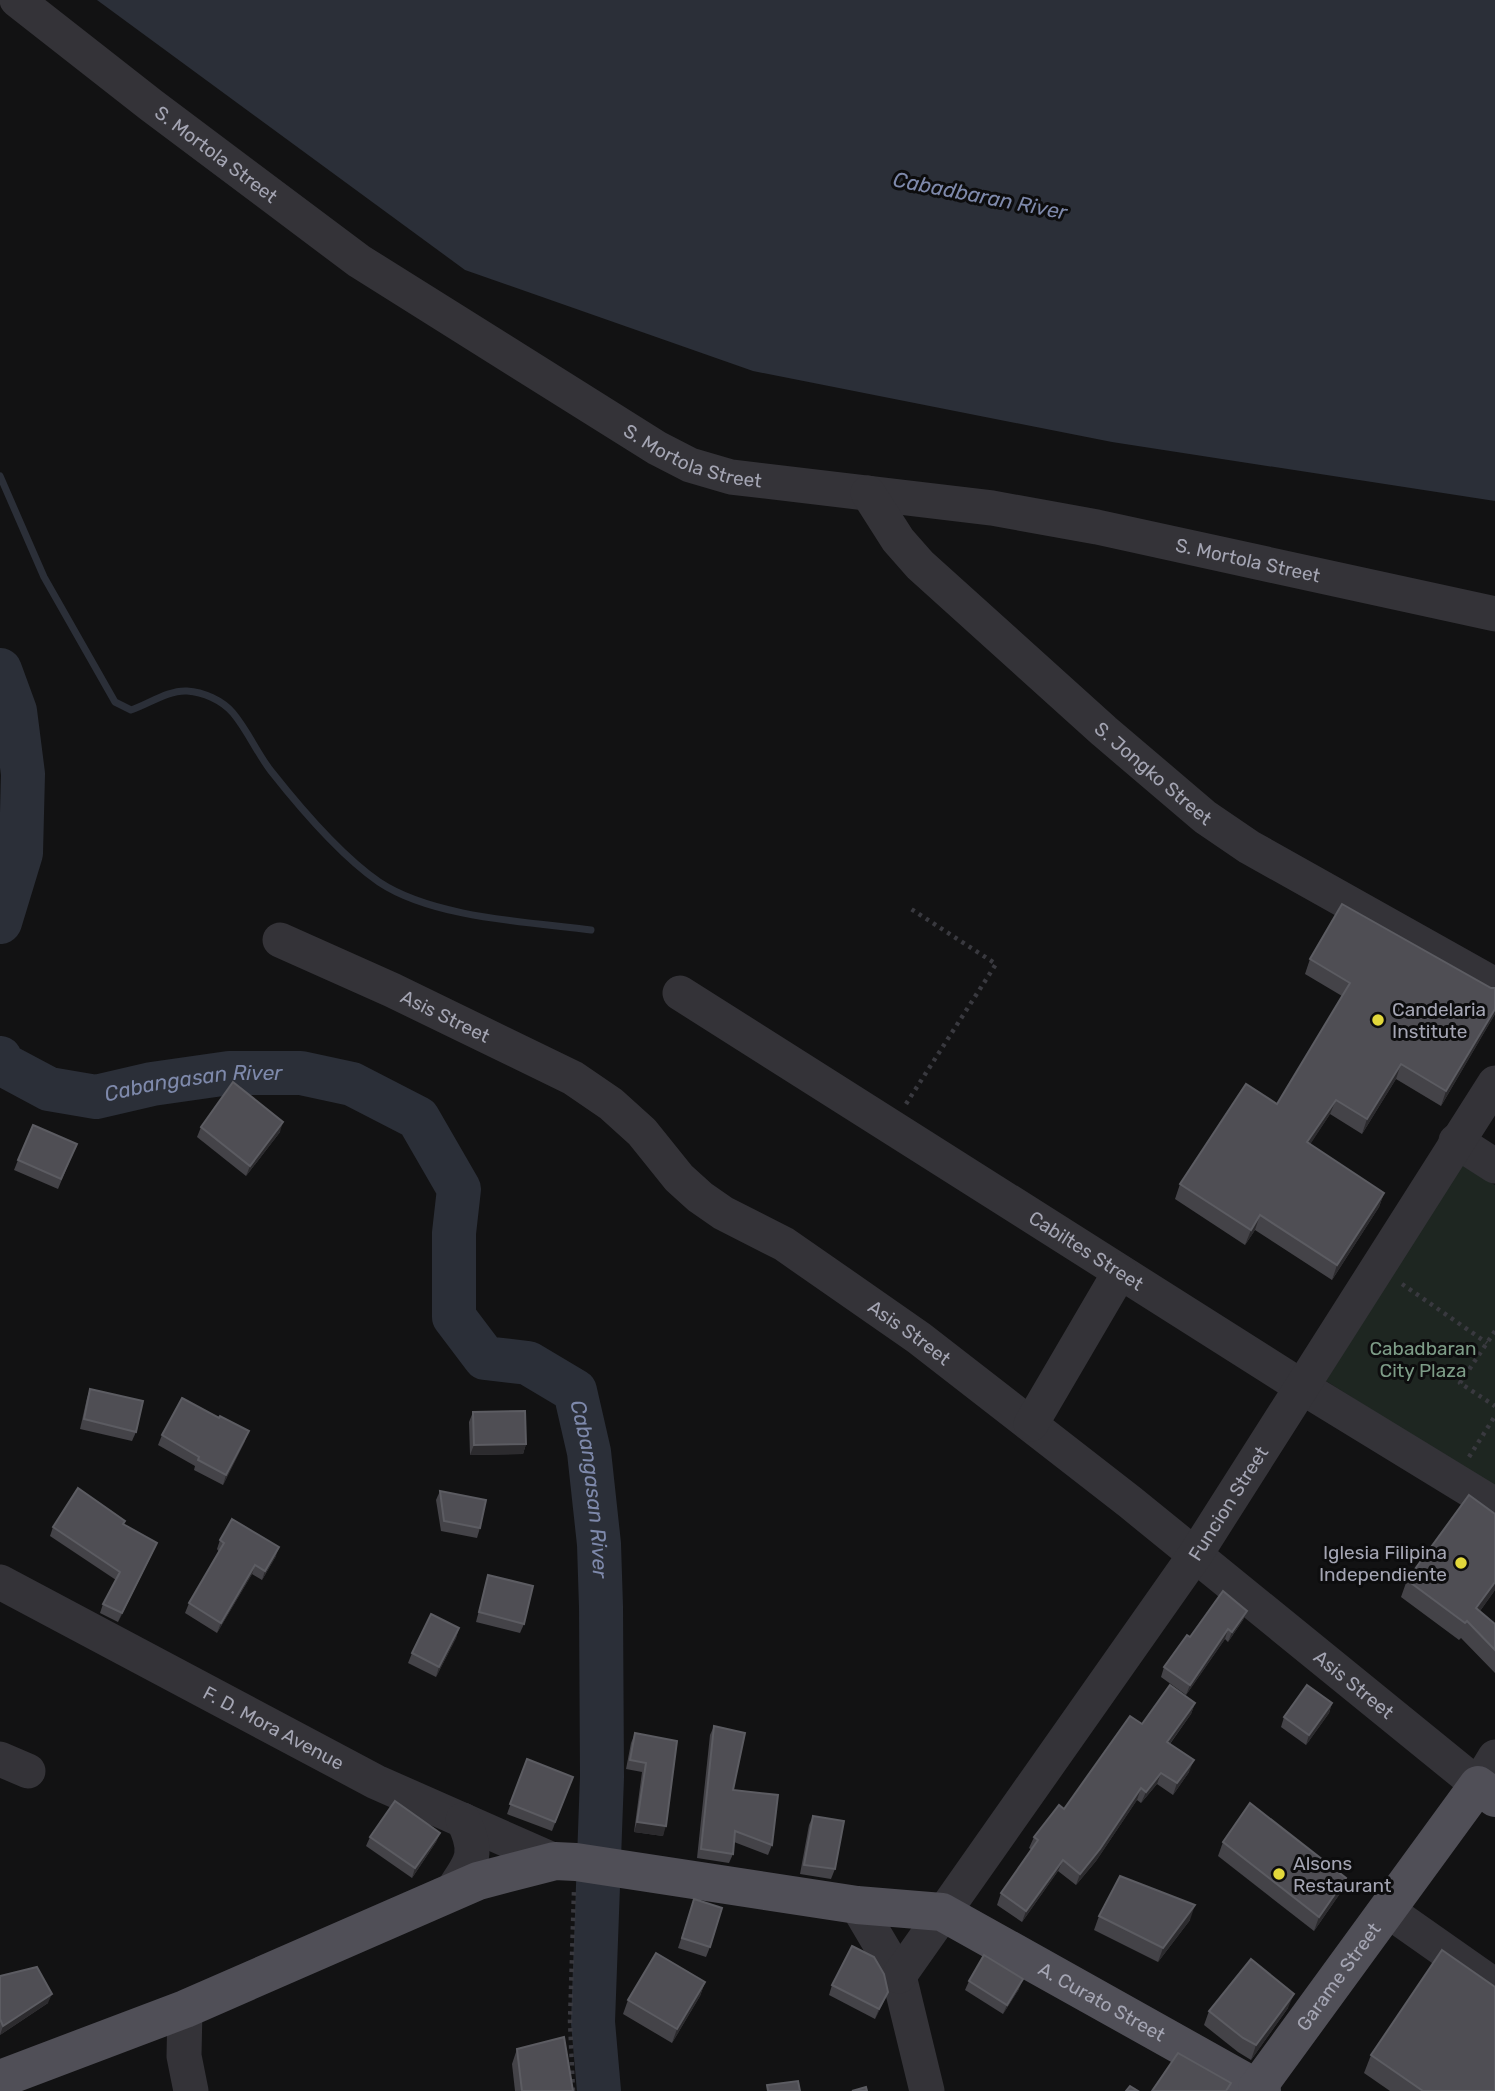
<svg xmlns="http://www.w3.org/2000/svg" width="1495" height="2091" font-family="Rubik,sans-serif">
<style>
.green{fill:#1e2621}
.water{fill:#2b2f38}
.lines{fill:none;stroke-linecap:round;stroke-linejoin:round}
.stream{stroke:#2b2f38;stroke-width:7}
.river{stroke:#2b2f38;stroke-width:44}
.path{stroke:#39393f;stroke-width:4.5;stroke-dasharray:3.5 5;stroke-linecap:butt}
.minor{stroke:#343338;stroke-width:35}
.major{stroke:#504f57;stroke-width:38}
.wall{fill:#444348}
.shaded-wall{fill:#2c2b2e}
.building{fill:#4f4e54;stroke:#5c5c62;stroke-width:2}
.poi-dot{fill:#e2d83b;stroke:#0d0d0e;stroke-width:2.5}
.labels{text-anchor:middle;stroke-width:6;stroke-linejoin:round;paint-order:stroke}
.street-label{font-size:19px;fill:#a4a5b3;stroke:#0d0d0e}
.poi-label{font-size:19px;fill:#a4a5b3;stroke:#0d0d0e;text-anchor:start}
.park-label{font-size:19px;fill:#7d9c87;stroke:#0d0d0e}
.water-label{font-size:21px;font-style:italic;fill:#7e89ab;stroke:#0d0d0e}
</style>
<rect width="100%" height="100%" fill="#121213"/>
<polygon class="green" points="1460,1164 1495,1185 1495,1488 1326,1381"/>
<polygon class="water" points="97,0 1495,0 1495,501 1112,442 753,371 465,270"/>
<g class="lines">
<path class="stream" d="M 0,476 L 44,577 L 115,702 L 131,710 C 149,704 168,690 187,691 C 203,692 222,700 233,713 C 248,731 257,753 271,771 C 301,809 340,855 379,882 C 433,918 528,922 591,930"/>
<g class="river">
<polyline points="0,670 15,711 23,774 21,853 0,922"/>
<path id="s1" d="M 0,1058 L 2,1064 L 49,1089 L 96,1097 L 152,1084 L 229,1073 L 301,1073 L 352,1084 L 418,1118 L 459,1189 L 454,1233 L 454,1317 L 485,1358 L 528,1363 L 575,1391 L 589,1452 L 599,1544 L 601,1607 L 602,1777 L 593,2022 L 599,2091"/>
</g>
<g class="path">
<polyline points="906,1104 996,964 908,907"/>
<polyline points="1402,1284 1487,1343"/>
<polyline points="1495,1331 1460,1383 1495,1406"/>
<polyline points="1469,1457 1495,1416"/>
<polyline points="573,2091 570,2021 574,1891"/>
</g>
<g class="minor">
<path id="s2" d="M 17,0 L 151,105 L 359,261 L 657,448 L 690,465 L 731,477 L 992,508 L 1097,527 L 1495,614"/>
<path id="s3" d="M 868,493 L 898,540 L 920,565 L 1104,731 L 1205,817 L 1249,847 L 1495,985"/>
<path id="s4" d="M 280,940 L 392,990 L 573,1078 L 611,1104 L 642,1132 L 679,1178 L 700,1197 L 723,1213 L 784,1244 L 919,1338 L 1130,1502 L 1478,1785 L 1495,1757"/>
<path id="s5" d="M 680,993 L 1302,1387 L 1495,1505"/>
<polyline points="1456,1141 1495,1166"/>
<polyline points="1031,1424 1120,1272"/>
<path id="s6" d="M 0,1582 L 376,1782 L 555,1861"/>
<polyline points="0,1759 28,1771"/>
<path d="M 450,1894 C 470,1864 481,1856 463,1820"/>
<polyline points="857,1905 899,1976 927,2091"/>
<polyline points="1387,1910 1495,1986"/>
<path id="s7" d="M 899,1976 L 1195,1555 L 1495,1083"/>
<polyline points="185,2009 184,2056 191,2091"/>
</g>
<g class="major">
<path id="s8" d="M 0,2079 L 185,2009 L 478,1881 L 555,1861 L 576,1862 L 857,1905 L 942,1912 L 1262,2091"/>
<path id="s9" d="M 1257,2088 L 1478,1785 L 1495,1798"/>
</g>
</g>
<g class="wall">
<polygon points="1310,959 1495,988 1495,1014 1441,1106 1396,1079 1362,1134 1330,1114 1310,1144 1384,1193 1379,1207 1332,1280 1255,1230 1245,1245 1175,1199 1180,1184 1277,1104 1342,996 1305,974"/>
<polygon points="201,1127 280,1132 246,1176 197,1137"/>
<polygon points="73,1153 58,1189 14,1170 18,1160"/>
<polygon points="90,1389 136,1432 132,1441 80,1429 87,1398"/>
<polygon points="473,1412 526,1444 523,1454 470,1455 469,1422"/>
<polygon points="162,1435 245,1441 223,1485 194,1470 195,1466 158,1445"/>
<polygon points="440,1491 480,1528 477,1538 441,1531 436,1500"/>
<polygon points="1495,1514 1495,1590 1480,1611 1495,1624 1495,1673 1461,1638 1459,1640 1401,1597 1407,1580"/>
<polygon points="124,1525 153,1552 118,1622 100,1613 103,1604 116,1580 50,1536 53,1527"/>
<polygon points="220,1540 276,1556 262,1580 252,1574 217,1633 185,1613 189,1603 219,1552 217,1549"/>
<polygon points="488,1575 524,1624 520,1633 476,1622"/>
<polygon points="1247,1611 1243,1620 1228,1642 1225,1639 1186,1695 1161,1677 1164,1667 1190,1637"/>
<polygon points="459,1628 456,1638 436,1677 408,1663 412,1653"/>
<polygon points="1195,1703 1191,1714 1170,1744 1189,1772 1173,1795 1157,1784 1141,1803 1137,1800 1096,1861 1076,1885 1058,1871 1022,1922 997,1905 1001,1893 1032,1850 1029,1848 1034,1837 1064,1809 1142,1724"/>
<polygon points="1332,1703 1329,1713 1306,1745 1281,1727 1284,1717"/>
<polygon points="714,1726 733,1790 772,1845 768,1855 734,1842 733,1854 729,1863 697,1858 710,1735"/>
<polygon points="635,1733 677,1741 663,1836 634,1832 642,1772 626,1769 631,1743"/>
<polygon points="527,1759 573,1777 552,1831 507,1814"/>
<polygon points="813,1816 835,1869 831,1879 800,1874 809,1825"/>
<polygon points="440,1833 436,1842 412,1878 366,1846 370,1837"/>
<polygon points="1223,1842 1341,1892 1314,1931 1218,1856"/>
<polygon points="691,1909 710,1947 706,1957 678,1948"/>
<polygon points="1099,1916 1190,1920 1158,1962 1094,1930"/>
<polygon points="0,1976 48,2003 0,2035"/>
<polygon points="969,1981 1019,1989 1003,2014 965,1990"/>
<polygon points="705,1982 700,1996 672,2043 623,2014 628,2000"/>
<polygon points="832,1985 888,1992 875,2019 829,1995"/>
<polygon points="1288,2008 1251,2060 1238,2052 1204,2025 1209,2011"/>
<polygon points="517,2049 573,2091 515,2091 512,2064"/>
<polygon points="1371,2055 1495,2091 1390,2091 1364,2073"/>
</g>
<g class="shaded-wall">
<polygon points="1495,1009 1495,1014 1441,1106 1446,1091"/>
<polygon points="1401,1064 1396,1079 1362,1134 1367,1119"/>
<polygon points="1336,1100 1330,1114 1302,1157 1307,1142"/>
<polygon points="283,1122 280,1132 246,1176 250,1166"/>
<polygon points="1384,1193 1379,1207 1332,1280 1337,1265"/>
<polygon points="1260,1215 1255,1230 1245,1245 1251,1230"/>
<polygon points="249,1431 245,1441 223,1485 226,1475"/>
<polygon points="526,1444 523,1454 470,1455 474,1445"/>
<polygon points="157,1543 153,1552 118,1622 122,1613"/>
<polygon points="279,1547 276,1556 262,1580 265,1571"/>
<polygon points="255,1565 252,1574 217,1633 221,1623"/>
<polygon points="1495,1582 1495,1590 1470,1625 1476,1608"/>
<polygon points="1247,1611 1243,1620 1228,1642 1232,1632"/>
<polygon points="459,1628 456,1638 436,1677 439,1667"/>
<polygon points="1228,1629 1225,1639 1186,1695 1190,1685"/>
<polygon points="1195,1703 1191,1714 1163,1753 1167,1742"/>
<polygon points="1332,1703 1329,1713 1306,1745 1309,1735"/>
<polygon points="1194,1760 1189,1772 1173,1795 1177,1783"/>
<polygon points="1161,1773 1157,1784 1141,1803 1146,1792"/>
<polygon points="1141,1788 1137,1800 1096,1861 1076,1885 1080,1874"/>
<polygon points="637,1822 666,1826 663,1836 634,1832"/>
<polygon points="440,1833 436,1842 412,1878 415,1868"/>
<polygon points="1063,1860 1058,1871 1022,1922 1026,1911"/>
<polygon points="1346,1878 1341,1892 1314,1931 1319,1917"/>
<polygon points="1195,1905 1190,1920 1158,1962 1163,1948"/>
<polygon points="1023,1979 1019,1989 1003,2014 1007,2005"/>
<polygon points="705,1982 700,1996 672,2043 677,2029"/>
<polygon points="888,1992 884,2001 875,2019 879,2009"/>
<polygon points="52,1994 48,2003 0,2035 3,2026"/>
<polygon points="1294,1994 1288,2008 1251,2060 1256,2045"/>
</g>
<g class="building">
<polygon points="1342,904 1491,988 1495,988 1495,1009 1446,1091 1401,1064 1367,1119 1336,1100 1307,1142 1384,1193 1337,1265 1260,1215 1251,1230 1180,1184 1246,1084 1277,1104 1350,983 1310,959"/>
<polygon points="233,1082 283,1122 250,1166 201,1127"/>
<polygon points="33,1125 77,1144 61,1179 18,1160"/>
<polygon points="90,1389 143,1401 136,1432 84,1419"/>
<polygon points="182,1398 219,1418 220,1416 249,1431 226,1475 198,1460 199,1457 162,1435"/>
<polygon points="525,1411 526,1444 474,1445 473,1412"/>
<polygon points="78,1488 125,1521 123,1524 157,1543 122,1613 103,1604 120,1572 53,1527"/>
<polygon points="440,1491 486,1500 480,1528 444,1521"/>
<polygon points="1469,1495 1495,1514 1495,1582 1476,1608 1495,1624 1495,1650 1467,1621 1465,1623 1407,1580"/>
<polygon points="232,1519 279,1547 265,1571 255,1565 221,1623 189,1603 224,1543 220,1540"/>
<polygon points="488,1575 533,1586 524,1624 479,1612"/>
<polygon points="1223,1591 1247,1611 1232,1632 1228,1629 1190,1685 1164,1667 1187,1635 1190,1637"/>
<polygon points="431,1614 459,1628 439,1667 412,1653"/>
<polygon points="1170,1685 1195,1703 1167,1742 1194,1760 1177,1783 1161,1773 1146,1792 1141,1788 1100,1849 1080,1874 1063,1860 1026,1911 1001,1893 1038,1840 1034,1837 1059,1805 1064,1809 1130,1716 1142,1724"/>
<polygon points="1307,1685 1332,1703 1309,1735 1284,1717"/>
<polygon points="714,1726 745,1733 733,1790 778,1795 772,1845 735,1831 733,1854 701,1849"/>
<polygon points="635,1733 677,1741 666,1826 637,1822 646,1763 630,1760"/>
<polygon points="527,1759 573,1777 555,1822 510,1804"/>
<polygon points="395,1801 440,1833 415,1868 370,1837"/>
<polygon points="1250,1803 1346,1878 1319,1917 1223,1842"/>
<polygon points="813,1816 844,1821 835,1869 804,1865"/>
<polygon points="1120,1876 1195,1905 1163,1948 1099,1916"/>
<polygon points="694,1899 722,1908 710,1947 682,1938"/>
<polygon points="852,1946 874,1957 884,1974 888,1992 879,2009 832,1985"/>
<polygon points="1442,1950 1495,1987 1495,2091 1423,2091 1371,2055"/>
<polygon points="656,1953 705,1982 677,2029 628,2000"/>
<polygon points="984,1955 1023,1979 1007,2005 969,1981"/>
<polygon points="1251,1959 1294,1994 1256,2045 1243,2038 1209,2011"/>
<polygon points="37,1967 52,1994 3,2026 0,2019 0,1976"/>
<polygon points="564,2037 573,2091 522,2091 517,2049"/>
<polygon points="1178,2053 1231,2083 1226,2091 1152,2091"/>
<polygon points="798,2081 800,2091 768,2091 767,2085"/>
<polygon points="1130,2086 1138,2091 1126,2091"/>
<polygon points="866,2087 867,2091 852,2091"/>
</g>
<g class="poi-dot">
<circle cx="1378" cy="1020" r="7"/>
<circle cx="1461" cy="1563" r="7"/>
<circle cx="1279" cy="1874" r="7"/>
</g>
<g class="labels">
<g class="street-label">
<text dy="7" stroke="none"><textPath href="#s2" startOffset="252">S. Mortola Street</textPath></text>
<text dy="7" stroke="none"><textPath href="#s2" startOffset="819">S. Mortola Street</textPath></text>
<text dy="7" stroke="none"><textPath href="#s2" startOffset="1386">S. Mortola Street</textPath></text>
<text dy="7" stroke="none"><textPath href="#s3" startOffset="402">S. Jongko Street</textPath></text>
<text dy="7" stroke="none"><textPath href="#s4" startOffset="182">Asis Street</textPath></text>
<text dy="7" stroke="none"><textPath href="#s5" startOffset="481">Cabiltes Street</textPath></text>
<text dy="7" stroke="none"><textPath href="#s4" startOffset="749">Asis Street</textPath></text>
<text dy="7" stroke="none"><textPath href="#s7" startOffset="576">Funcion Street</textPath></text>
<text dy="7" stroke="none"><textPath href="#s4" startOffset="1316">Asis Street</textPath></text>
<text dy="7" stroke="none"><textPath href="#s6" startOffset="310">F. D. Mora Avenue</textPath></text>
<text dy="7" stroke="none"><textPath href="#s9" startOffset="138">Garame Street</textPath></text>
<text dy="7" stroke="none"><textPath href="#s8" startOffset="1171">A. Curato Street</textPath></text>
</g>
<g class="poi-label">
<text x="1392" y="1016">Candelaria<tspan x="1392" dy="22">Institute</tspan></text>
<text x="1447" y="1559" text-anchor="end">Iglesia Filipina<tspan x="1447" dy="22">Independiente</tspan></text>
<text x="1293" y="1870">Alsons<tspan x="1293" dy="22">Restaurant</tspan></text>
</g>
<g class="park-label">
<text x="1423" y="1355">Cabadbaran<tspan x="1423" dy="22">City Plaza</tspan></text>
</g>
<g class="water-label">
<text transform="translate(980 196) rotate(11)" y="7">Cabadbaran River</text>
<text dy="7" stroke="none"><textPath href="#s1" startOffset="206">Cabangasan River</textPath></text>
<text dy="7" stroke="none"><textPath href="#s1" startOffset="900">Cabangasan River</textPath></text>
</g>
</g>
</svg>
